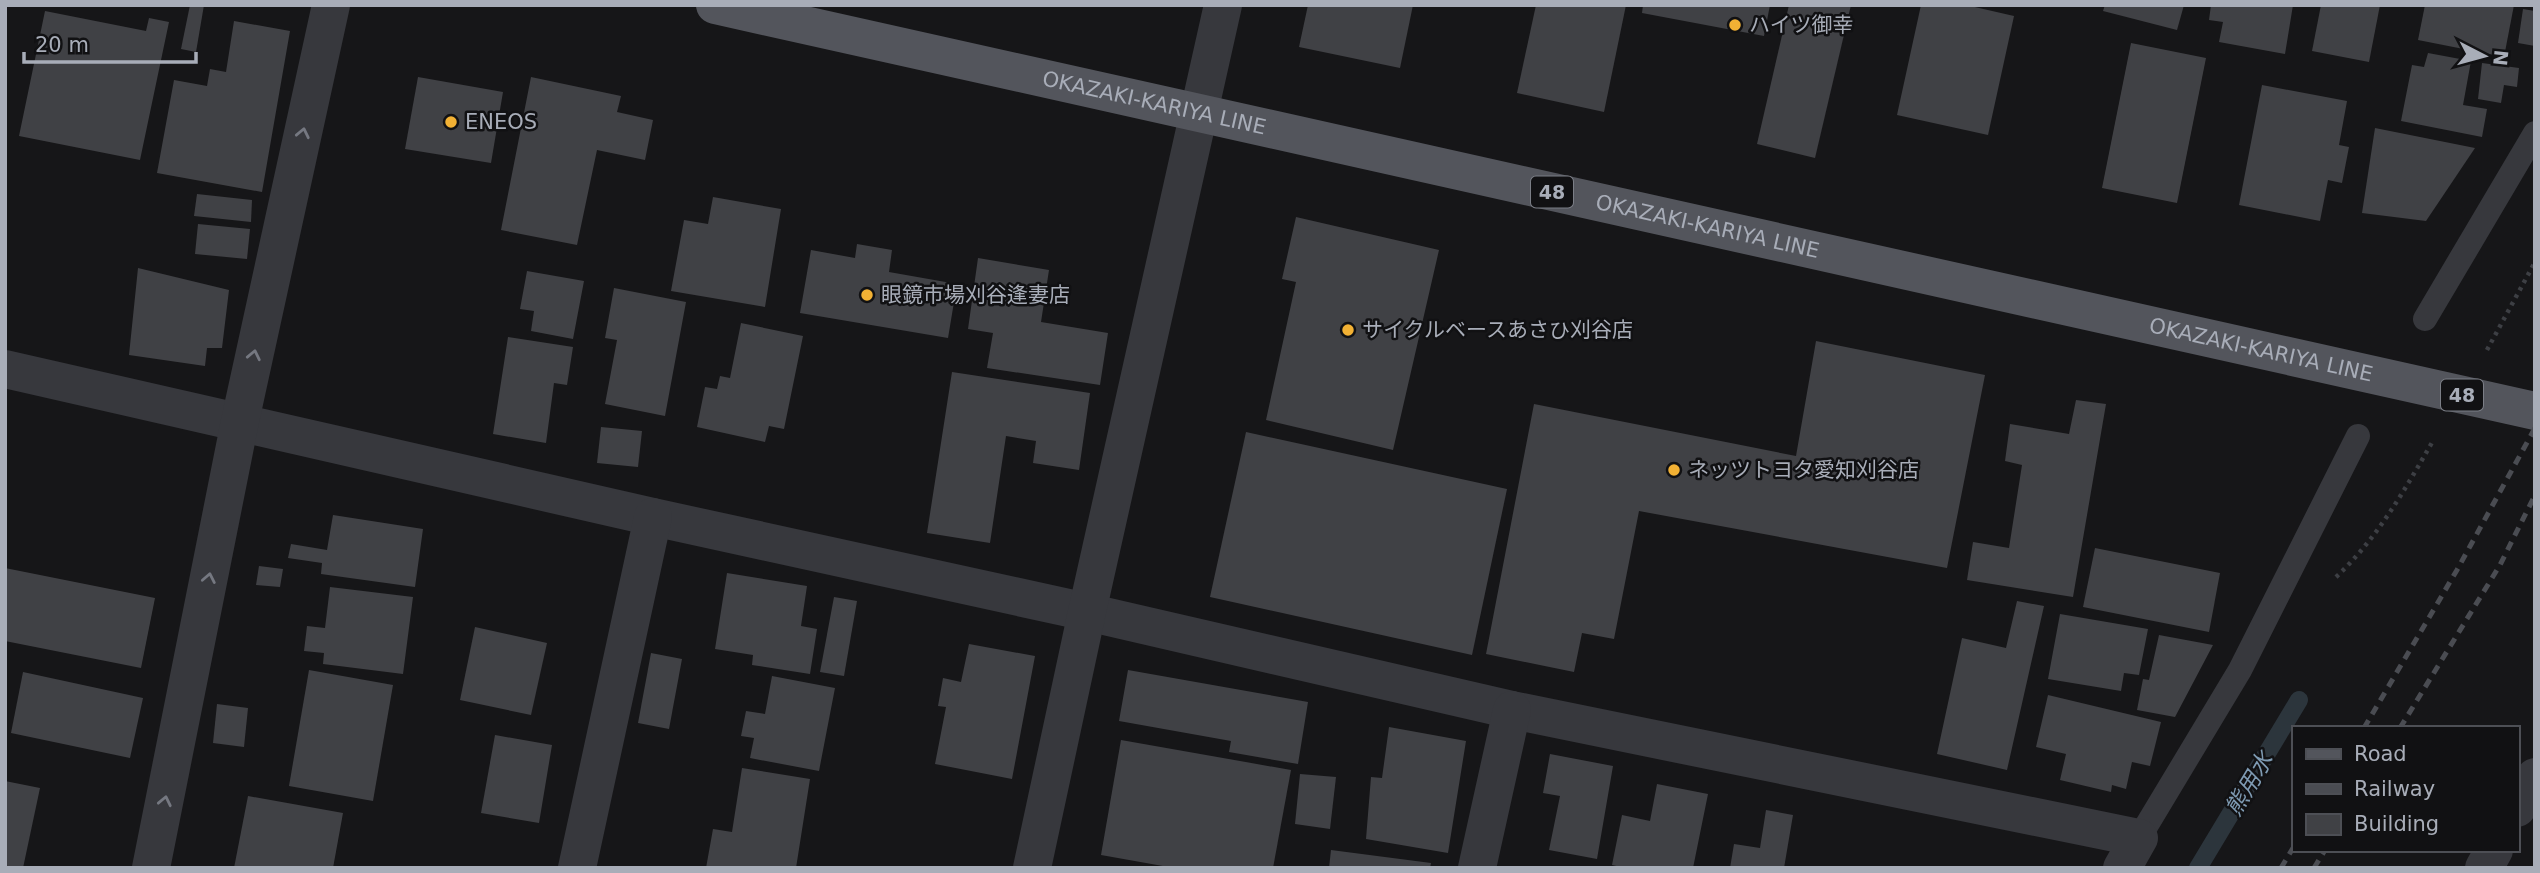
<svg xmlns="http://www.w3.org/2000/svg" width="2540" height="873" font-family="'DejaVu Sans','Noto Sans JP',sans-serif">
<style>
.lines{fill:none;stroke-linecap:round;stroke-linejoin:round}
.stream{stroke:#2c353c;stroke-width:18}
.building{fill:#404145}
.path{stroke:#3d3f44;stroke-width:4.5;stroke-dasharray:3.5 5;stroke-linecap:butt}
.service{stroke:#37383d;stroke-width:24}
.minor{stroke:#37383d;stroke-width:38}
.primary{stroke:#53555c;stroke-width:38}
.rail{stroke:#4a4c52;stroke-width:5;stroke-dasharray:9 7;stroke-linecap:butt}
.oneway{stroke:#757881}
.poi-dot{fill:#f2b134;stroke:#111113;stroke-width:2.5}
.labels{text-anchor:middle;stroke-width:5;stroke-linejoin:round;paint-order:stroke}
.shield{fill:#111113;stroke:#7b7e86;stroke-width:2}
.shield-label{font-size:19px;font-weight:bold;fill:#a8adb8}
.poi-label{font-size:21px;fill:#a8adb8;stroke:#111113;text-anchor:start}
.street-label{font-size:21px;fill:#a8adb8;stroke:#111113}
.water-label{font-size:23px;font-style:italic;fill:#7f9bb3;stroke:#111113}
</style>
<rect width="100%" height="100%" fill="#161618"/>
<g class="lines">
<polyline class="stream" points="2198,868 2299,700"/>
</g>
<g class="building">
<polygon points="190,5 204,5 196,52 181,49"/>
<polygon points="1308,5 1413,5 1400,68 1299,47"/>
<polygon points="1536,5 1626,5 1604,112 1517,93"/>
<polygon points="1643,5 1770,5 1764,36 1642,13"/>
<polygon points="1789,5 1851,5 1815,158 1757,144"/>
<polygon points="1921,5 1966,5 2014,16 1988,135 1897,115"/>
<polygon points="2105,5 2184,5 2177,30 2103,11"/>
<polygon points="2211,5 2293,5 2285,54 2219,42 2223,22 2209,20"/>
<polygon points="2321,5 2380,5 2369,62 2312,51"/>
<polygon points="2425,5 2514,5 2504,57 2418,40"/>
<polygon points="2523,9 2535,11 2535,46 2518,43"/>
<polygon points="45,11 146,31 149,18 169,22 140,160 19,136"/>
<polygon points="234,21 290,31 262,192 157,173 174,80 207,86 210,69 226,72"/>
<polygon points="2131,43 2206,58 2177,203 2102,188"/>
<polygon points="2428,53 2471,61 2463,105 2487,109 2482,137 2401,121 2412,65 2424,67"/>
<polygon points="2482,63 2519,68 2517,87 2504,85 2501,103 2478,99"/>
<polygon points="418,77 503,92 491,163 405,149"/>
<polygon points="531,77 621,96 617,112 653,120 645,160 597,150 577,245 501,230"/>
<polygon points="2262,85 2347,101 2339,145 2349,147 2342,183 2328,180 2320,221 2239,205"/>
<polygon points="2375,128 2475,148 2426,221 2362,213"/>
<polygon points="197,194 252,200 251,222 194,216"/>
<polygon points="713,197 781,209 765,307 671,291 684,220 708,224"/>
<polygon points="1296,217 1439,250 1393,450 1266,420 1296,282 1282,279"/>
<polygon points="198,224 250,229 247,259 195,254"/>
<polygon points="857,244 892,250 889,272 957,284 948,338 800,313 811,250 855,258"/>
<polygon points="978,258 1049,270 1041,322 1108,333 1100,385 987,368 993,333 968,329"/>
<polygon points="138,268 229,290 222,348 207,348 205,366 129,355"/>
<polygon points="527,271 584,281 573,339 531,331 534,311 520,309"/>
<polygon points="614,288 686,302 665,416 605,404 617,340 605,338"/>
<polygon points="741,323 803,336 784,429 769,426 765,442 697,427 705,387 717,389 720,376 730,378"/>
<polygon points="508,337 573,347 567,385 554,383 546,443 493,434"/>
<polygon points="1816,341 1985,375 1947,568 1639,511 1614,639 1582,633 1574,672 1486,654 1534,404 1796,456"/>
<polygon points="952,372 1090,393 1079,470 1033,463 1036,441 1006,436 990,543 927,533"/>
<polygon points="2076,400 2106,404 2073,597 1967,580 1973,542 2009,548 2022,465 2005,461 2010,424 2069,434"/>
<polygon points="601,427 642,431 638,467 597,463"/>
<polygon points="1246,432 1507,489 1472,655 1210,597"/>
<polygon points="333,515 423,529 415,587 321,574 322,563 288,558 291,544 327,550"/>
<polygon points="2095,548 2220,573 2209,632 2083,607"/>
<polygon points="259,566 283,569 280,587 256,585"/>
<polygon points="5,568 155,598 141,668 5,641"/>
<polygon points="727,573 807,586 801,626 817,629 810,674 752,665 753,655 715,649"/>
<polygon points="330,587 413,597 403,674 323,664 324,653 304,651 307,626 325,628"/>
<polygon points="834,597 857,601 844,676 820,672"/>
<polygon points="2017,601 2044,606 2007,770 1937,754 1962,638 2006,648"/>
<polygon points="2060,614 2148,629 2139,675 2124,673 2121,691 2048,679"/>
<polygon points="475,627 547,643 531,715 460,700"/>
<polygon points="2159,635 2213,645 2175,717 2137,710 2143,679 2149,680"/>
<polygon points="969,644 1035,656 1012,779 935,764 946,707 938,706 943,678 961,682"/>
<polygon points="651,653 682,659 669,729 638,723"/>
<polygon points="309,670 393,685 373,801 289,786"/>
<polygon points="1128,670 1308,702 1298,764 1229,752 1231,741 1119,721"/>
<polygon points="23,672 143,698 130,758 11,733"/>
<polygon points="772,676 835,688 819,771 750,758 754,738 741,736 746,711 765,714"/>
<polygon points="2048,695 2161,722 2150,766 2132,762 2126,789 2112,785 2111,792 2060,780 2066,754 2036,747"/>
<polygon points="217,704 248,708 244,747 213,743"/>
<polygon points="1389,727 1466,741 1448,853 1366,839 1371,777 1382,778"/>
<polygon points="495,735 552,745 539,823 481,813"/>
<polygon points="1121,740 1291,770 1273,868 1174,868 1101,855"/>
<polygon points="1550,754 1613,766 1597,859 1549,850 1560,796 1543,793"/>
<polygon points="742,768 810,779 796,868 706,868 713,829 732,832"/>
<polygon points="1300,774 1336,777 1330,829 1295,824"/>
<polygon points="5,781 40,788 23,868 5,868"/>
<polygon points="1657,784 1708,794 1693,868 1625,868 1612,865 1622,815 1650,821"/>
<polygon points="248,796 343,813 333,868 234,868"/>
<polygon points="1766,810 1793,815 1784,868 1730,868 1734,844 1760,848"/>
<polygon points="1331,850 1431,863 1430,868 1329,868"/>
</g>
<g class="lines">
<g class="path">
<polyline points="2487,350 2535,262"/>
<path d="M 2336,577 C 2377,539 2406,488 2434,439"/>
</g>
<g class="service">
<polyline points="2425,319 2535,133"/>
<polyline points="2139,838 2240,670 2358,436"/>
</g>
<g class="minor">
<polyline points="5,369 653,517 1087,612 1512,710 2139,838 2122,868"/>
<polyline points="2517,808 2535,777"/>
<polyline points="151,868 240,421 331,5"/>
<polyline points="577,868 653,517"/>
<polyline points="1032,868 1087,612 1223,5"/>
<polyline points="1477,868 1512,710"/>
<polyline points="2484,868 2494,850"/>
</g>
<path class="primary" id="s1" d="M 715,5 L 2535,411"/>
<g class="rail">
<polyline points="2364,728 2457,570 2535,428"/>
<polyline points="2400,728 2500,565 2535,495"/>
<polyline points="2281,868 2293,848"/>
<polyline points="2314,868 2325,850"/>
</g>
</g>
<defs><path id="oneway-chevron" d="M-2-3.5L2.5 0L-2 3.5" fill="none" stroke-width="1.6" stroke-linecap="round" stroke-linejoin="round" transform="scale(1.75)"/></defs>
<g class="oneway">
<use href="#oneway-chevron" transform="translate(303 133) rotate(-78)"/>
<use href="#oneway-chevron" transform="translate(254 355) rotate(-78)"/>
<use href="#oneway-chevron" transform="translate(209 578) rotate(-79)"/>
<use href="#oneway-chevron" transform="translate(165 801) rotate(-78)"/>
</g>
<g class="poi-dot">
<circle cx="1735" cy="25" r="7"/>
<circle cx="451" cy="122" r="7"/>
<circle cx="867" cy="295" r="7"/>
<circle cx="1348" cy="330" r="7"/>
<circle cx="1674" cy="470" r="7"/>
</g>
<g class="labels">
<g class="shield">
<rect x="1531" y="176.5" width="42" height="31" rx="5"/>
<rect x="2441" y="379.5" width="42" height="31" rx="5"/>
</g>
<g class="shield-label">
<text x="1552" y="199">48</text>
<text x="2462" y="402">48</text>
</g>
<g class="poi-label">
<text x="1749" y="32">ハイツ御幸</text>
<text x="465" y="129">ENEOS</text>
<text x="881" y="302">眼鏡市場刈谷逢妻店</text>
<text x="1362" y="337">サイクルベースあさひ刈谷店</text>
<text x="1688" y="477">ネッツトヨタ愛知刈谷店</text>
</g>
<g class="street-label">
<text dy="7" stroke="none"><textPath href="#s1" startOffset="450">OKAZAKI-KARIYA LINE</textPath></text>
<text dy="7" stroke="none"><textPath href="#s1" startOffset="1017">OKAZAKI-KARIYA LINE</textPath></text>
<text dy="7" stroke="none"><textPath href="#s1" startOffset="1584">OKAZAKI-KARIYA LINE</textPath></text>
</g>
<g class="water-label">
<text transform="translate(2249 784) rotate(-59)" y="8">熊用水</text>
</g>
</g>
<rect width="2540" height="873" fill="none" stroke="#a8adb8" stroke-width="14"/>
<rect x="2292" y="726" width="228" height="126" fill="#111113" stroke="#4d4f55" stroke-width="2"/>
<rect x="2306" y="749" width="35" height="10" fill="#53555c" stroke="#4d4f55" stroke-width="2"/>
<text x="2354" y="761" font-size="21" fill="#a8adb8">Road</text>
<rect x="2306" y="784" width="35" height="10" fill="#4a4c52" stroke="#4d4f55" stroke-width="2"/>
<text x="2354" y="796" font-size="21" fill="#a8adb8">Railway</text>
<rect x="2306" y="814" width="35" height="21" fill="#404145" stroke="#4d4f55" stroke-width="2"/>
<text x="2354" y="831" font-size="21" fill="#a8adb8">Building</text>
<g transform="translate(2484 56) rotate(96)" stroke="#111113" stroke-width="5" paint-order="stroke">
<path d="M0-5L12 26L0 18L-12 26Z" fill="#a8adb8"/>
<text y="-10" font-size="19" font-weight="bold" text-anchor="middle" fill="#a8adb8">N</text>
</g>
<path d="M24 52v10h172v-10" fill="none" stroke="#a8adb8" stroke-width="3.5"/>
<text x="35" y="52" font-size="21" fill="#a8adb8" stroke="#111113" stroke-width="5" paint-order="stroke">20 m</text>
</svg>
